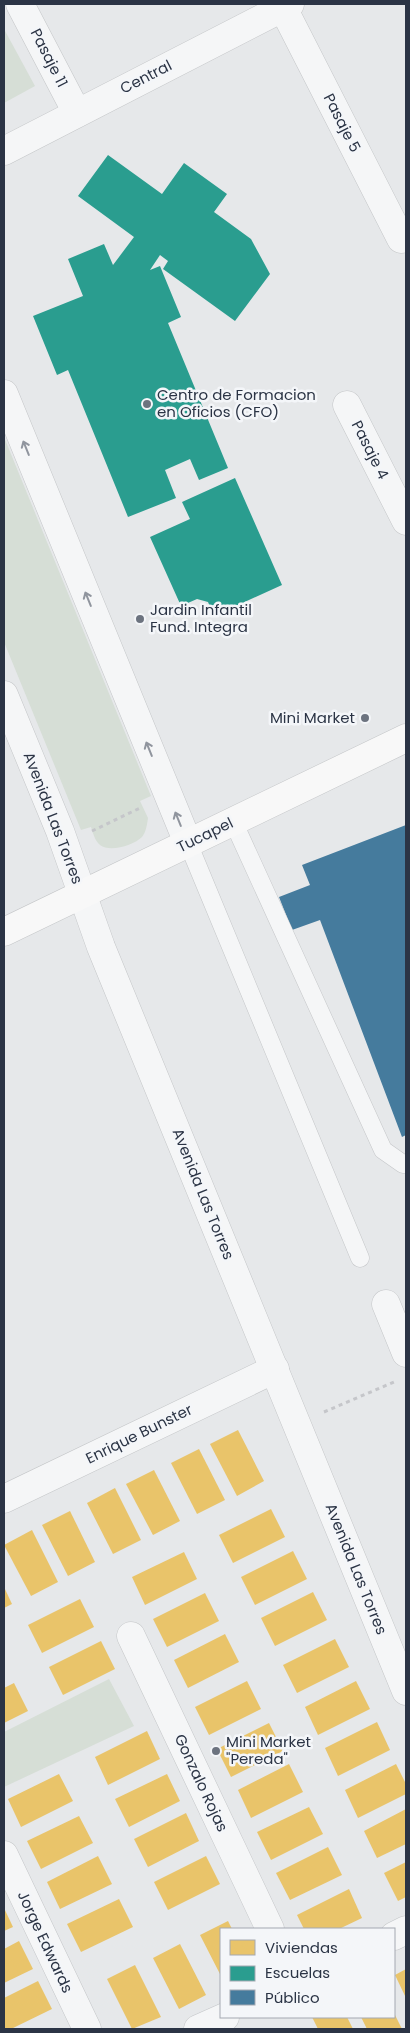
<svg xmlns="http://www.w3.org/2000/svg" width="410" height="2033" font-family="Poppins,sans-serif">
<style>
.green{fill:#d6ded6}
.homes{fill:#e9c46a}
.schools{fill:#2a9d8f}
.public{fill:#457b9d}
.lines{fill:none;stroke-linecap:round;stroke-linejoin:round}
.service-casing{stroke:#c4c6c8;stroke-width:19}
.minor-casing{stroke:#c4c6c8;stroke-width:29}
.secondary-casing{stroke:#c4c6c8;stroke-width:29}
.path{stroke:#c5c6ca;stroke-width:3;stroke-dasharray:4 4;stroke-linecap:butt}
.service{stroke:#f5f6f7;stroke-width:18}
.minor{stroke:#f5f6f7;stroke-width:28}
.secondary{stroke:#f8f8f8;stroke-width:28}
.oneway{stroke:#90959e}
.poi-dot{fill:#6c737f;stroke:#f4f6f9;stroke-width:2}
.labels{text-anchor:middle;stroke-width:5;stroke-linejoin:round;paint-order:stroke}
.street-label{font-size:15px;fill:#2b3445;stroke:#f4f6f9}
.poi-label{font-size:15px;fill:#2b3445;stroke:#f4f6f9;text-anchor:start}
</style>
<rect width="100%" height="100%" fill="#e6e8ea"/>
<g class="green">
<polygon points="4,29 35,86 4,103"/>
<path d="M 4,437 L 151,796 L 140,801 L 148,818 C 147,825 146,832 142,837 C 134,845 110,853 100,845 C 95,841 93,833 91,827 L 81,830 L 4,642 Z"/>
<polygon points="109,1679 134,1726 4,1787 4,1732"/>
</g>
<g class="homes">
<polygon points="238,1430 264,1481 237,1496 210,1444"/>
<polygon points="199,1449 225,1500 197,1514 171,1463"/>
<polygon points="154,1470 180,1521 153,1535 126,1484"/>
<polygon points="115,1488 141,1540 113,1554 87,1503"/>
<polygon points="271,1509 285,1537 233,1563 219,1535"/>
<polygon points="70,1511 95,1562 68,1576 42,1525"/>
<polygon points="32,1530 58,1582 31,1596 4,1545"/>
<polygon points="293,1551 307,1579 255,1605 241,1577"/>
<polygon points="184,1552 197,1579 145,1605 132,1577"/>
<polygon points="4,1587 12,1604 4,1608"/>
<polygon points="313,1592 327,1620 275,1646 261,1618"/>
<polygon points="205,1593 219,1621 167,1647 153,1619"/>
<polygon points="80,1599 94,1627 42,1653 28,1625"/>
<polygon points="225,1634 239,1662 188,1688 174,1660"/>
<polygon points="335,1639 349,1667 297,1693 283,1665"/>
<polygon points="101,1641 115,1669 63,1695 49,1667"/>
<polygon points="247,1681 261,1709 209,1735 195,1707"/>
<polygon points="356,1681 370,1709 318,1735 305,1707"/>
<polygon points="14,1683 28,1711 4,1723 4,1688"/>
<polygon points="377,1722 390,1750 338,1776 325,1748"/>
<polygon points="269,1723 283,1751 231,1777 217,1749"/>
<polygon points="147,1731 160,1759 108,1785 95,1757"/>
<polygon points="289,1764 303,1792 251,1818 238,1790"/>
<polygon points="396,1764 406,1784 406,1794 358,1818 345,1790"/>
<polygon points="59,1774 73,1801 21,1827 8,1799"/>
<polygon points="167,1774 180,1801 129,1827 115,1799"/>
<polygon points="309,1807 323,1834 271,1860 257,1832"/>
<polygon points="406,1809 406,1844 377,1858 364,1831"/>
<polygon points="186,1813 199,1841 148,1867 134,1839"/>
<polygon points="79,1816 93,1843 41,1869 27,1841"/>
<polygon points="328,1847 342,1875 290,1900 276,1873"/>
<polygon points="98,1856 112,1884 60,1909 47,1882"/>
<polygon points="206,1856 220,1884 168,1910 154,1882"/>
<polygon points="406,1862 406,1897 398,1901 384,1873"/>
<polygon points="349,1889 362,1918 339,1929 304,1929 297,1915"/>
<polygon points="119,1899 133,1927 81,1952 67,1924"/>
<polygon points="4,1908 13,1927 4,1931"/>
<polygon points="228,1921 232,1929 221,1929 221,1976 200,1935"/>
<polygon points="19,1941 33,1969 4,1983 4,1949"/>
<polygon points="180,1944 206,1995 179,2009 153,1958"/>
<polygon points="135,1965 161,2017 132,2029 107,1979"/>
<polygon points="406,1969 406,1998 395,1975"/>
<polygon points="38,1981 52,2009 11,2029 4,2029 4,1998"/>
<polygon points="394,2013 402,2029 367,2029 361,2017 394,2017"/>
<polygon points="312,2017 347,2017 353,2029 318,2029"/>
</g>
<g class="schools">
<polygon points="108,155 162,194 184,163 227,194 214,212 251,239 270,274 235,321 163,269 168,261 160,255 150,270 160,266 181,317 168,323 228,468 199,480 190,459 165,470 176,498 128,517 68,370 57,375 33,316 83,296 68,259 104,244 113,265 134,237 78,196"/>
<polygon points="235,478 282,585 214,616 208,602 197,599 181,606 150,537 190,519 182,502"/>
</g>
<polygon class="public" points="406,825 406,1135 402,1137 320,920 292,930 279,897 310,885 302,865"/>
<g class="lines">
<defs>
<g id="service">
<polyline points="233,821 383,1150 403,1164 406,1164"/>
<polyline points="188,843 360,1258"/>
</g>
<g id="minor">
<polyline points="20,4 77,113"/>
<polyline points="281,4 401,239"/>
<polyline points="4,151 290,4"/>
<polyline points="4,394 188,843"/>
<polyline points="347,405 406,521"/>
<polyline points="4,695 60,831 101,947 406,1691"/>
<polyline points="386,1304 406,1353"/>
<polyline points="4,1499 275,1369"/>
<polyline points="131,1636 270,1929"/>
<polyline points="4,1855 87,2029"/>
<polyline points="394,1936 406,1930"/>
<polyline points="198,2029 225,2017"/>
</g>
<polyline id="secondary" points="4,932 406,738"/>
</defs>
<use href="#service" class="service-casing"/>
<use href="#minor" class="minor-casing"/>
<use href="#secondary" class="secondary-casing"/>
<g class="path">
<polyline points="92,831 140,808"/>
<polyline points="324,1412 394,1382"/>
</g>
<use href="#service" class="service"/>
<use href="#minor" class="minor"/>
<use href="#secondary" class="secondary"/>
</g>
<defs><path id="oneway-shaft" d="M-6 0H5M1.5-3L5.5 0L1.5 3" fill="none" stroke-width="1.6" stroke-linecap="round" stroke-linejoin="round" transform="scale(1.25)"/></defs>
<g class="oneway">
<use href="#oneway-shaft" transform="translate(26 448) rotate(-112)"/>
<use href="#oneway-shaft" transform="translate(88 599) rotate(-112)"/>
<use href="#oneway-shaft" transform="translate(149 749) rotate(-112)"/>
<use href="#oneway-shaft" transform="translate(178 819) rotate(-112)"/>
</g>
<g class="poi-dot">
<circle cx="147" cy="404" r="5"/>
<circle cx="140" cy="619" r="5"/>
<circle cx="365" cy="718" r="5"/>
<circle cx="216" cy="1751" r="5"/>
</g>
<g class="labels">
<g class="street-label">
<text transform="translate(49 58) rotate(63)" y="5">Pasaje 11</text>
<text transform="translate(146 77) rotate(-27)" y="5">Central</text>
<text transform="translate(342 123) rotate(63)" y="5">Pasaje 5</text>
<text transform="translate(370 450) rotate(63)" y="5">Pasaje 4</text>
<text transform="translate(53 818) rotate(69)" y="5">Avenida Las Torres</text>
<text transform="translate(205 835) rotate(-26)" y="5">Tucapel</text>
<text transform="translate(203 1194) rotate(68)" y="5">Avenida Las Torres</text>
<text transform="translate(139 1434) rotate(-26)" y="5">Enrique Bunster</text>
<text transform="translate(356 1569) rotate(68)" y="5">Avenida Las Torres</text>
<text transform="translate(201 1783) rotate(65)" y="5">Gonzalo Rojas</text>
<text transform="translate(45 1942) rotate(65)" y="5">Jorge Edwards</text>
</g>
<g class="poi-label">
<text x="157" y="400">Centro de Formacion<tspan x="157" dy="17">en Oficios (CFO)</tspan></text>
<text x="150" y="615">Jardin Infantil<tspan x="150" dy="17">Fund. Integra</tspan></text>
<text x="355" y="723" text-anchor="end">Mini Market</text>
<text x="226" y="1747">Mini Market<tspan x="226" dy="17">"Pereda"</tspan></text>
</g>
</g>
<rect width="410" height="2033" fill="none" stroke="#2b3445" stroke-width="10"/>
<rect x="220" y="1928" width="175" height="90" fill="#f4f6f9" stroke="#a4a8b1"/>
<rect x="230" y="1940" width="25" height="15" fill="#e9c46a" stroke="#a4a8b1"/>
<text x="265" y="1953" font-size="15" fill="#2b3445">Viviendas</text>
<rect x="230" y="1966" width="25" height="15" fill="#2a9d8f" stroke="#a4a8b1"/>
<text x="265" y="1978" font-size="15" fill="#2b3445">Escuelas</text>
<rect x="230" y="1990" width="25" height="15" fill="#457b9d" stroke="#a4a8b1"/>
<text x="265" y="2003" font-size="15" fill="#2b3445">Público</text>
</svg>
